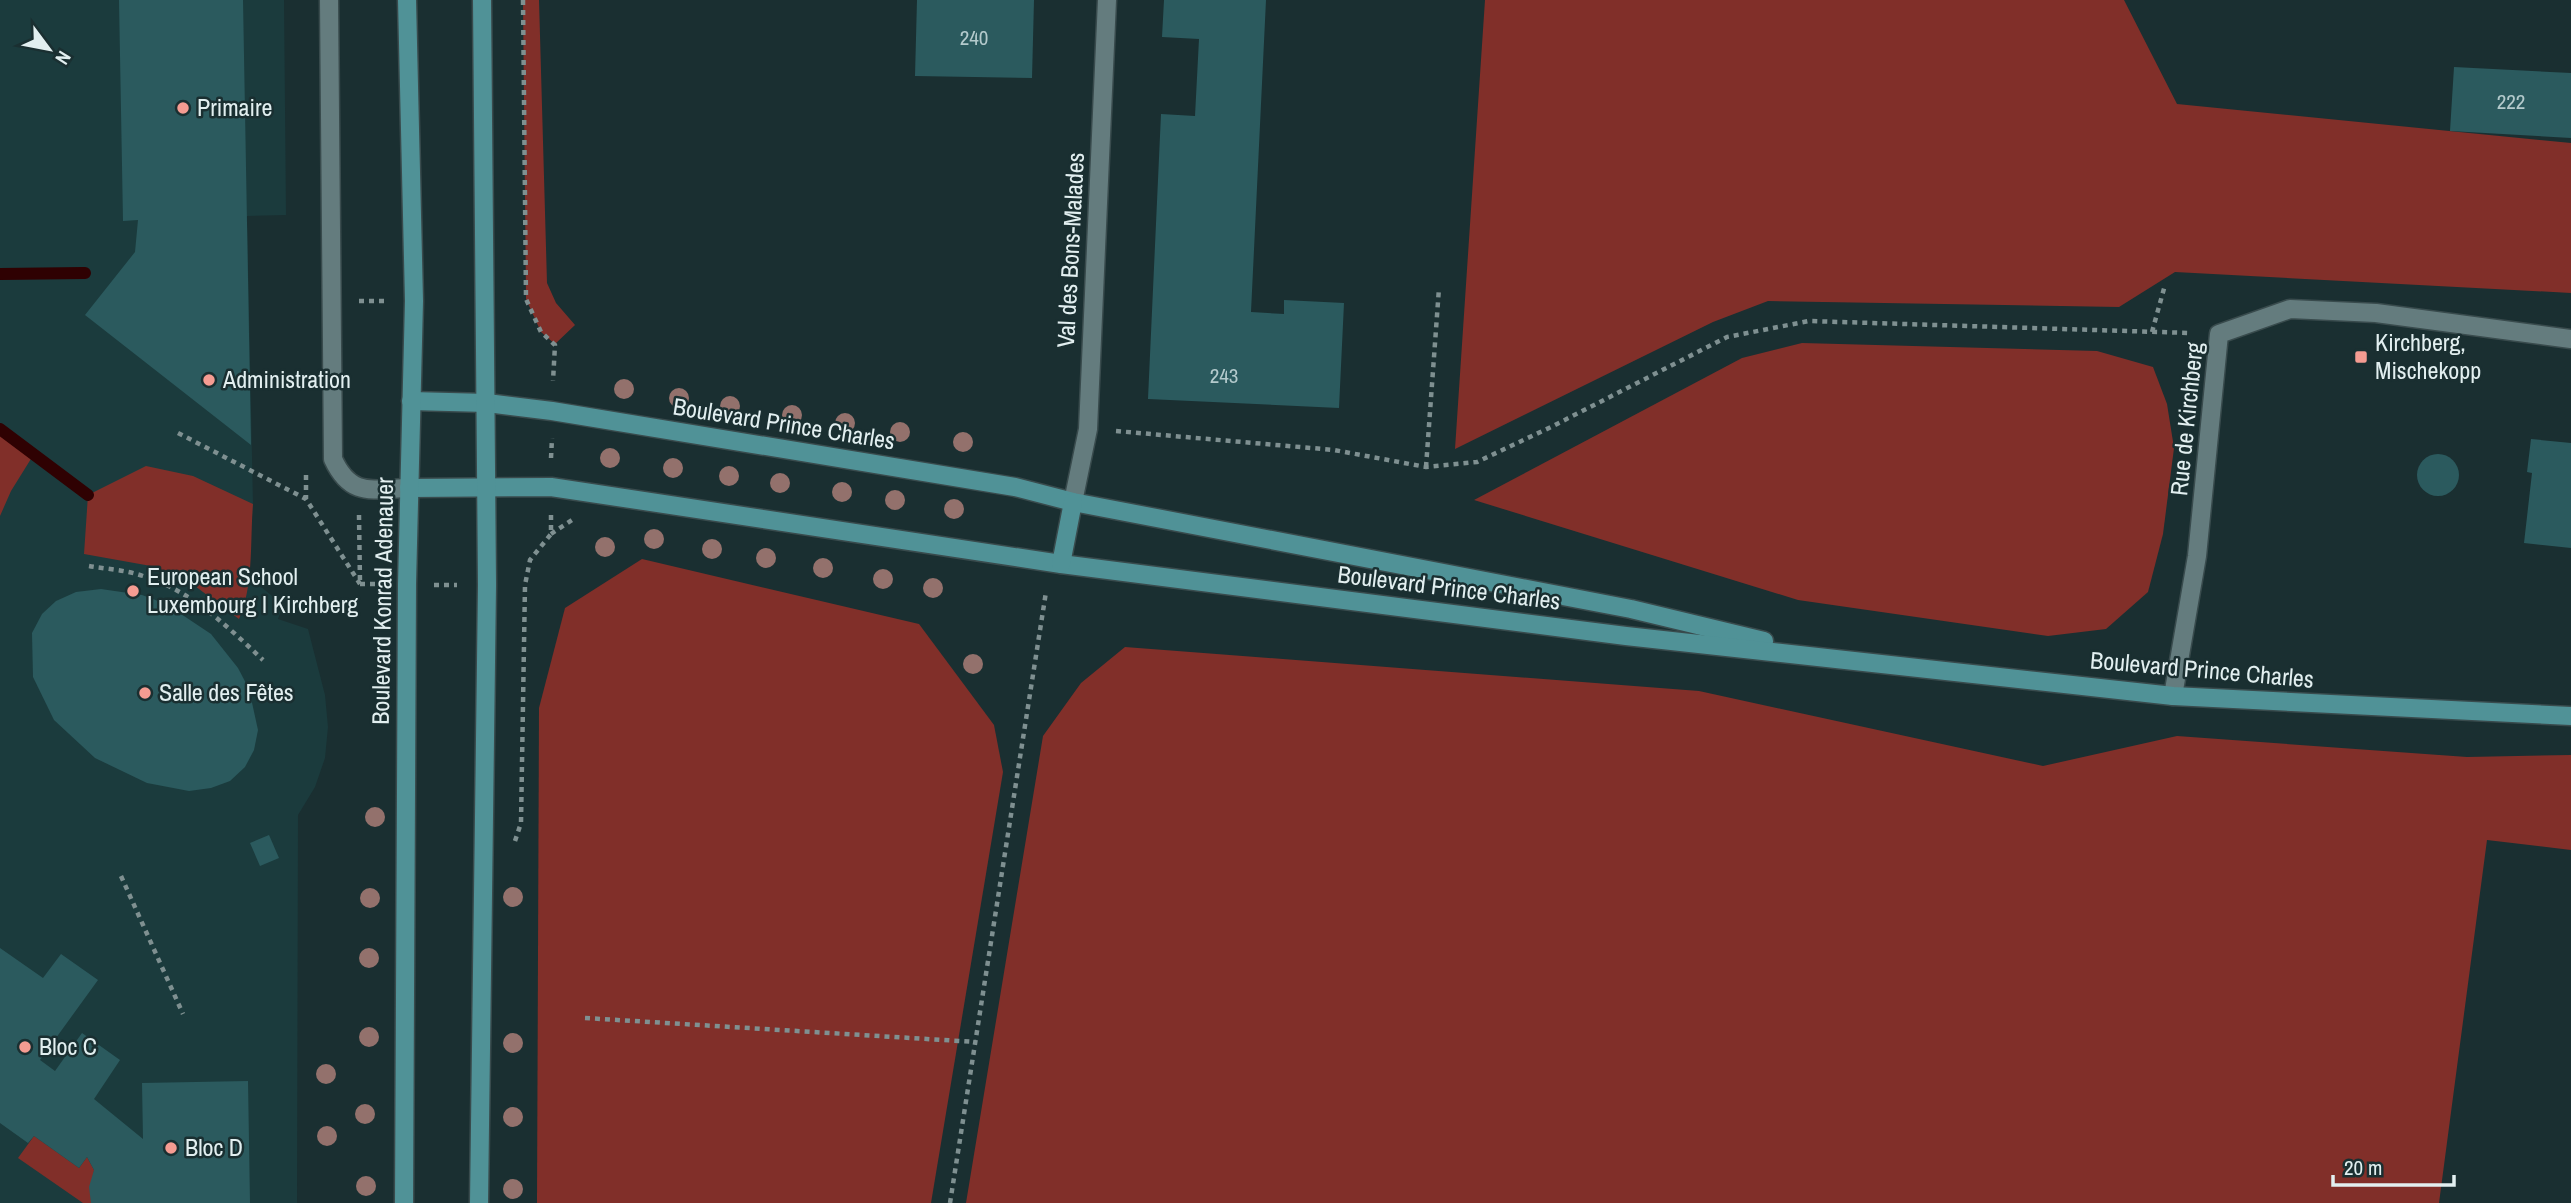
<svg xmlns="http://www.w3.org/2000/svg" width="2571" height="1203" font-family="'Archivo Narrow',sans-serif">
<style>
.built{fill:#1b3b3d}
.green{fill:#812f29}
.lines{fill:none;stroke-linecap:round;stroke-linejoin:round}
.stream{stroke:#2f0102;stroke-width:12}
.building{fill:#2b5a5e}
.lane-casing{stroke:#394b4d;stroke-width:21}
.street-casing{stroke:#394b4d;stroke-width:21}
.secondary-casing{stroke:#394b4d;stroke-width:21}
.path{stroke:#7f9091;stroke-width:4.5;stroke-dasharray:5 5;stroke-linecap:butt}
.lane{stroke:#647c7e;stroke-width:18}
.street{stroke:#647c7e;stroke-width:18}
.secondary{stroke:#509297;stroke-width:18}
.tree{fill:#93716c}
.poi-dot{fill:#f59c92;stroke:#1a2f31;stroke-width:2.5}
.labels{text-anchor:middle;stroke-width:5;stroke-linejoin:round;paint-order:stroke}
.number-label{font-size:21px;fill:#b4cacc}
.poi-label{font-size:24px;fill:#e2eff0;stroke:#1a2f31;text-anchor:start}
.street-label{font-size:24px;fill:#e2eff0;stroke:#1a2f31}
</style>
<rect width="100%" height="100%" fill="#1a2f31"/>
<polygon class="built" points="0,0 284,0 286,215 247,216 253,504 248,576 283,605 278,619 308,629 325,695 328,727 325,758 315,787 298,815 297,1203 0,1203"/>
<g class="green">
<polygon points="523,0 539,0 547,283 556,303 575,325 555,344 541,332 526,299"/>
<polygon points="1485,0 2124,0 2177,104 2571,143 2571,293 2175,272 2119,307 1768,301 1713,322 1455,449"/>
<polygon points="1802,343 2097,351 2153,367 2167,404 2174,448 2163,534 2148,592 2106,629 2048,636 1798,600 1474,500 1742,358"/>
<polygon points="0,429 34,454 11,491 0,516"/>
<path d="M 146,466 L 193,476 L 253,504 C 250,540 254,586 239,619 L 191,583 L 151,566 L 84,554 L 88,495 Z"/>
<polygon points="642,559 919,624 994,725 1003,772 931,1203 537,1203 539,708 565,608"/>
<polygon points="1125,647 1699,691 2043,766 2177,736 2467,757 2571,755 2571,850 2487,840 2439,1203 966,1203 1043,736 1081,683"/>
<polygon points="34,1136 79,1168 87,1157 94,1170 91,1203 83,1203 18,1158"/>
</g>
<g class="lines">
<g class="stream">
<polyline points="0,274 85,273"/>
<polyline points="0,429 88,495"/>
</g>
</g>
<g class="building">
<polygon points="119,0 243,0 251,445 85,315 135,252 138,220 123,221"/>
<polygon points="917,0 1034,0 1032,78 915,76"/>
<polygon points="1164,0 1266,0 1251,312 1284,314 1284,300 1344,303 1339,408 1148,399 1161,114 1195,116 1199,39 1162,37"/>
<polygon points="2454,67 2571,73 2571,138 2450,131"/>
<polygon points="2531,439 2571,443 2571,548 2524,543 2532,473 2527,472"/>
<circle cx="2438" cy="475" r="21"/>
<polygon points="101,589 142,595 166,604 211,634 238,668 249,689 258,730 254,750 245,767 230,781 211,788 189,791 147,783 95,758 54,720 33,677 32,633 42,614 56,601 76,592"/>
<polygon points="269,835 279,858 260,866 250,843"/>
<polygon points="0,948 43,978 61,954 98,980 40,1060 55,1071 82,1033 120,1060 94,1099 143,1139 142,1083 248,1081 250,1203 91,1203 89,1187 94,1170 87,1157 79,1168 34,1136 28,1143 0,1123"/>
</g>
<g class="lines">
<defs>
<path id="lane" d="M 329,0 L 333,459 C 351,498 372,489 409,488"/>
<g id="street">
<polyline points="1073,502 1088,429 1107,0"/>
<polyline points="2173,696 2197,556 2219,334 2290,309 2376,313 2571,339"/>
</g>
<g id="secondary">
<polyline points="411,401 487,403 552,411 1015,487 1073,502 1631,609 1764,641"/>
<polyline points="409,488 551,487 1061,564 1626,636 2173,696 2571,716"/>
<polyline points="1061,564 1073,502"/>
<polyline points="404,1203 407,584 414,301 407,0"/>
<polyline points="479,1203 487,585 482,0"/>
</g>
</defs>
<use href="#lane" class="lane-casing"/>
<use href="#street" class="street-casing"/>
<use href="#secondary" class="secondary-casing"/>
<g class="path">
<polyline points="523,0 526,299 541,332 555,345 553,381"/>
<polyline points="359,301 385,301"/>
<polyline points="2152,332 2165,285"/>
<polyline points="1116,431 1334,450 1426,467 1477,462 1551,427 1727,337 1809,321 2190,333"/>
<polyline points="178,433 306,499"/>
<polyline points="551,458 552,438"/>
<polyline points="1426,467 1439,288"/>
<polyline points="306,475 306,499 360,584"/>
<polyline points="359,515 360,583"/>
<polyline points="551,534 572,520"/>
<path d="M 89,566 C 106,569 126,570 143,576 C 190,590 227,626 263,660"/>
<polyline points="360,584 380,584"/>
<polyline points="434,585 457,585"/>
<polyline points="515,841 521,823 525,585 530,560 551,534 551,515"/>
<polyline points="121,876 183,1014"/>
<polyline points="585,1018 976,1042"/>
<polyline points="950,1203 1046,592"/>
</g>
<use href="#lane" class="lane"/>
<use href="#street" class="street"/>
<use href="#secondary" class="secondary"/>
</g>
<g class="tree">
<circle cx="624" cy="389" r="10"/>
<circle cx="679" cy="398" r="10"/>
<circle cx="730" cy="406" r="10"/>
<circle cx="792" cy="415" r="10"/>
<circle cx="845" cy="423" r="10"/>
<circle cx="900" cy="432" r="10"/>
<circle cx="963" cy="442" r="10"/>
<circle cx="610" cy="458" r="10"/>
<circle cx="673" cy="468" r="10"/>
<circle cx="729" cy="476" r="10"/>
<circle cx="780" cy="483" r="10"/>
<circle cx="842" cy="492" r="10"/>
<circle cx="895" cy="500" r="10"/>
<circle cx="954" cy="509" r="10"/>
<circle cx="654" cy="539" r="10"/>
<circle cx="605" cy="547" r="10"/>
<circle cx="712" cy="549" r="10"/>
<circle cx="766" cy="558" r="10"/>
<circle cx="823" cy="568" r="10"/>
<circle cx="883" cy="579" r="10"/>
<circle cx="933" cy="588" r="10"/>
<circle cx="973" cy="664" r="10"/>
<circle cx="375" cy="817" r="10"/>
<circle cx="513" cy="897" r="10"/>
<circle cx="370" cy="898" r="10"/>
<circle cx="369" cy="958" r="10"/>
<circle cx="369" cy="1037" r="10"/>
<circle cx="513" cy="1043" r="10"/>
<circle cx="326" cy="1074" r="10"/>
<circle cx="365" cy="1114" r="10"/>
<circle cx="513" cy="1117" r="10"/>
<circle cx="327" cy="1136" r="10"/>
<circle cx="366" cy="1186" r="10"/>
<circle cx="513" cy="1189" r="10"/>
</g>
<g class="poi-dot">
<circle cx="183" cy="108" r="7"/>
<rect x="2354" y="350" width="14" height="14" rx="3.5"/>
<circle cx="209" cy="380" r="7"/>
<circle cx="133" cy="591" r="7"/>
<circle cx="145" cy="693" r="7"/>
<circle cx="25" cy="1047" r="7"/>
<circle cx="171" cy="1148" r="7"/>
</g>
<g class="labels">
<g class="number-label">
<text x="974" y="45">240</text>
<text x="2511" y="109">222</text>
<text x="1224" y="383">243</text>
</g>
<g class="poi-label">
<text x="197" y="116">Primaire</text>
<text x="2375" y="351">Kirchberg,<tspan x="2375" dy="28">Mischekopp</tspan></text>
<text x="223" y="388">Administration</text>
<text x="147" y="585">European School<tspan x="147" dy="28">Luxembourg I Kirchberg</tspan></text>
<text x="159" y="701">Salle des Fêtes</text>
<text x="39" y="1055">Bloc C</text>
<text x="185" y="1156">Bloc D</text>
</g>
<g class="street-label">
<text transform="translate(1071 250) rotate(-87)" y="8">Val des Bons-Malades</text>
<text transform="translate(2187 419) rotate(-84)" y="8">Rue de Kirchberg</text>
<text transform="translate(784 424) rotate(9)" y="8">Boulevard Prince Charles</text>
<text transform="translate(1449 588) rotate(7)" y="8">Boulevard Prince Charles</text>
<text transform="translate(383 601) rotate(-89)" y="8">Boulevard Konrad Adenauer</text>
<text transform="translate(2202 670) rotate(5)" y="8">Boulevard Prince Charles</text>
</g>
</g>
<g transform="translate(49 49) rotate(122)" stroke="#1a2f31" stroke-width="5" paint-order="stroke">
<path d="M0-5L12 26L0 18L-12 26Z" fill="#e2eff0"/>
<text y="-10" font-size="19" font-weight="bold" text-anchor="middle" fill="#e2eff0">N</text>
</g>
<path d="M2333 1175v10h121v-10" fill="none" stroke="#e2eff0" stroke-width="3.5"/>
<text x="2344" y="1175" font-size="21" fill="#e2eff0" stroke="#1a2f31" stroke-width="5" paint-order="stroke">20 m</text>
</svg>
